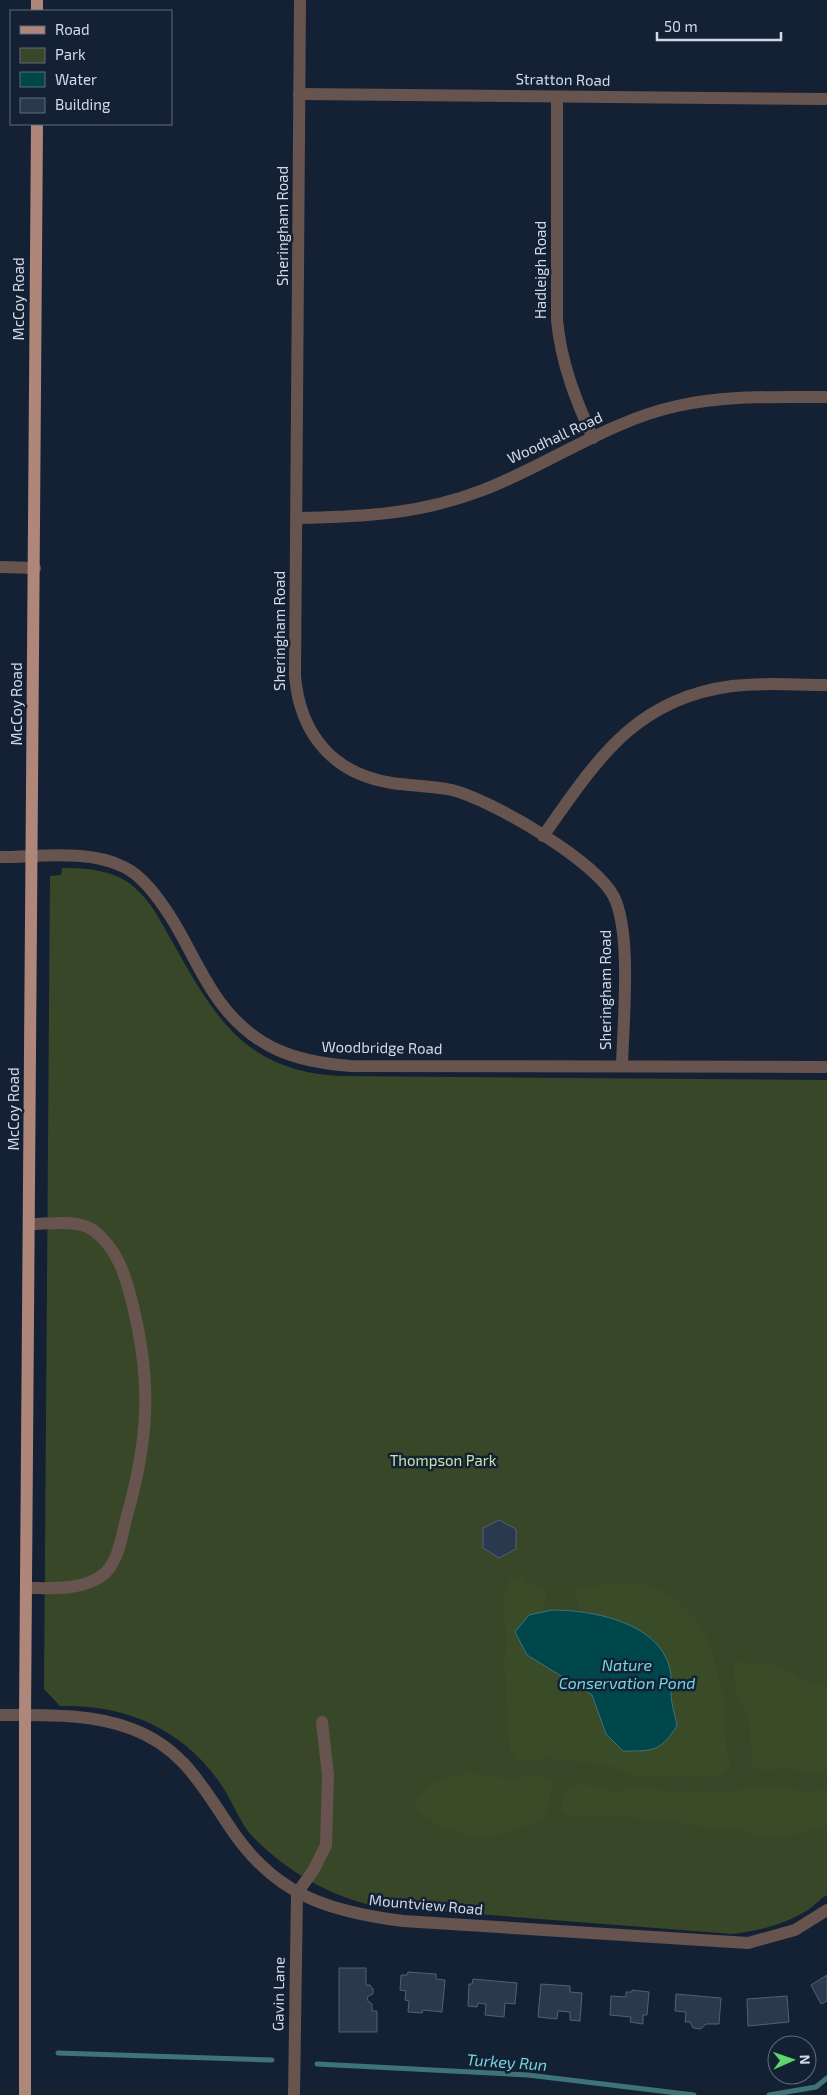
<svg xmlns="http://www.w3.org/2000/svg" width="827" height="2095" font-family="'Exo 2',sans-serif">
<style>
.green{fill:#394729}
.forest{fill:#3a4c27}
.water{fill:#00474b;stroke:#3f737a}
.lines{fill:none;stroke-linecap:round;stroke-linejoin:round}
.stream{stroke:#3f737a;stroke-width:5}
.building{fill:#2b394e;stroke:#516077}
.minor{stroke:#67544e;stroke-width:12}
.major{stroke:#ae867a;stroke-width:12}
.labels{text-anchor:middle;stroke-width:5;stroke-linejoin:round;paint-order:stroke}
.street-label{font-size:15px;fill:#d2dae8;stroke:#142134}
.park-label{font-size:15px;fill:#c7e6a5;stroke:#142134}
.water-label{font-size:16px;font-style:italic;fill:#74d5dd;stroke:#142134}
</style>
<rect width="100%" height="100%" fill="#142134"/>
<path class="green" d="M 62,868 C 87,868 115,870 134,887 C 152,902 162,924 173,943 C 215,1018 245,1070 338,1076 L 827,1080 L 827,1895 C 820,1899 815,1905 808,1910 C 784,1925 760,1930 733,1934 L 374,1906 C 328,1895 288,1872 254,1838 C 240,1824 233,1802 222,1786 C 185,1730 127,1704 60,1706 L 44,1689 L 50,876 L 61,875 Z"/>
<g class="forest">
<path d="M 522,1575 L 532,1584 L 546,1590 L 546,1598 L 542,1613 L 529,1615 L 552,1670 L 592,1695 L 606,1734 L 623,1751 C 653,1751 660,1752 677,1726 L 671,1694 L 670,1669 L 609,1617 L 580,1610 L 573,1589 L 609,1584 L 647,1584 L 673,1597 L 700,1624 L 711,1647 L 724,1704 L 724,1728 L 730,1769 L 723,1775 L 710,1777 L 631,1776 L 614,1767 L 595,1763 L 545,1758 L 527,1762 L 515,1759 L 510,1748 L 504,1662 L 506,1641 L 503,1598 L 510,1580 Z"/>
<path d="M 735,1662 L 770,1664 L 785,1669 L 806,1682 L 827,1686 L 827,1775 L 786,1768 L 767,1771 L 753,1767 C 750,1751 751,1731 748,1717 C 747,1712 743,1708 740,1703 C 736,1693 732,1673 735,1662 Z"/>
<path d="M 470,1773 L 506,1778 L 540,1776 L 553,1779 L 547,1810 L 542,1820 C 525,1825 508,1834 490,1836 C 466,1840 430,1824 414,1807 C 428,1781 442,1778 470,1773 Z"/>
<polygon points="583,1784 617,1792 633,1787 671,1792 723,1792 762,1787 785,1788 806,1792 827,1789 827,1828 777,1837 763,1837 735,1829 711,1828 665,1820 604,1815 572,1817 563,1812 561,1799 568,1787"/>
</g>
<path class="water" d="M 552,1610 C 592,1610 659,1622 670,1669 C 672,1676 670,1685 671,1692 C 671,1704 675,1715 677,1726 C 660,1752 653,1751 623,1751 L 606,1734 L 592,1695 L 527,1655 L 515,1632 L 529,1615 Z"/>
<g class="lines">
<g class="stream">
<polyline points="58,2053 272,2060"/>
<polyline points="317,2064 528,2075 694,2095"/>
<polyline points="769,2095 816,2087 827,2078"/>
</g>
</g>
<g class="building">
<polygon points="499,1520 516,1529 516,1549 499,1558 483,1548 483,1528"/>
<polygon points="339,1968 366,1968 366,1985 370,1985 373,1989 373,1994 367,1997 368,2001 372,2004 372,2011 377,2011 377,2032 339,2032"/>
<polygon points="408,1972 436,1974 436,1979 445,1980 442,2012 423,2010 422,2013 408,2012 409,2001 405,2000 406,1991 400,1990 401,1975 407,1975"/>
<polygon points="827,1975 827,2001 821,2004 811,1985"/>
<polygon points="473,1979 517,1983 515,2004 505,2003 504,2017 485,2015 486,2004 478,2003 477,2007 468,2006 469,1984 472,1984"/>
<polygon points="541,1984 570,1986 570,1992 582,1993 580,2021 570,2020 570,2012 558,2011 557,2019 538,2017"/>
<polygon points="632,1990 649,1992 647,2015 643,2015 643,2024 630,2022 631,2017 610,2015 611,1996 626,1997 626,1992 632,1992"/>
<polygon points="676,1994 721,1998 719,2024 706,2024 701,2029 693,2028 690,2022 685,2022 686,2012 675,2011"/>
<polygon points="787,1996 789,2022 748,2026 747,1999"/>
</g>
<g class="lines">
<g class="minor">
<path d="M 300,0 L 295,676 C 300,734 333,774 392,783 C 412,786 433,786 452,790 C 492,800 596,861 614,897 C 632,934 623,1023 622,1066"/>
<polyline points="299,94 827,99"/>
<path d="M 557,97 L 557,320 C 561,362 575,399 593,438"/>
<path d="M 297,518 C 363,517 421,514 483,490 C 548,465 608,421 677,406 C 726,395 776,397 827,397"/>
<polyline points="0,567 35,568"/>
<path d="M 543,836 C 596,762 633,699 732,686 C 763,682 796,685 827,685"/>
<path d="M 0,857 C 39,857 88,849 124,867 C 143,876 159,899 170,916 C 188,944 200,975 220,1002 C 254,1048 295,1062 351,1066 L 827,1067"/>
<path d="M 27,1588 C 51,1588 83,1591 104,1574 C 118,1562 122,1536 126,1519 C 149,1440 152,1381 132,1302 C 125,1274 117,1248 93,1230 C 78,1219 48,1224 30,1224"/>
<path d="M 0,1715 C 43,1715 91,1713 132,1729 C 186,1749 205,1792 236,1836 C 280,1897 332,1912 403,1921 L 748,1943 L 795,1930 L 827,1910"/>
<polyline points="294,2095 297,1893 313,1871 326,1845 328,1775 322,1722"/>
</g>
<g class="major">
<polyline points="37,11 37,0"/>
<polyline points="25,2095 25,1715 37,124"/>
</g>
</g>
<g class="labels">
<g class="street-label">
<text transform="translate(563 80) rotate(1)" y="5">Stratton Road</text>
<text transform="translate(283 226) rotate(-90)" y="5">Sheringham Road</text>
<text transform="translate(541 270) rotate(-90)" y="5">Hadleigh Road</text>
<text transform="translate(19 299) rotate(-90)" y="5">McCoy Road</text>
<text transform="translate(555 438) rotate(-25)" y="5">Woodhall Road</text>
<text transform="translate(280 631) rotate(-90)" y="5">Sheringham Road</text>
<text transform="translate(17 704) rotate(-90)" y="5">McCoy Road</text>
<text transform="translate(606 990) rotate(-90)" y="5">Sheringham Road</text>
<text transform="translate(382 1048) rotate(1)" y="5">Woodbridge Road</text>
<text transform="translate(14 1109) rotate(-90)" y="5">McCoy Road</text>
<text transform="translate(426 1905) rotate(5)" y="5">Mountview Road</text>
<text transform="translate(279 1994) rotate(-89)" y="5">Gavin Lane</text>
</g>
<g class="park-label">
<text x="443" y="1466">Thompson Park</text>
</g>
<g class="water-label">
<text x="627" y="1671">Nature<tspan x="627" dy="18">Conservation Pond</tspan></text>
<text transform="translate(507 2062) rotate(4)" y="6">Turkey Run</text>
</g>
</g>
<rect x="10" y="10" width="162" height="115" fill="#142134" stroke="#606b7c"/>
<rect x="20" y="26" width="25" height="8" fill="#ae867a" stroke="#606b7c"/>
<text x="55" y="35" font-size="15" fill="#d2dae8">Road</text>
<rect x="20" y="48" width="25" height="15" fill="#394729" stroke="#606b7c"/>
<text x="55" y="60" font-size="15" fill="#d2dae8">Park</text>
<rect x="20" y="72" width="25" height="15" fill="#00474b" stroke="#606b7c"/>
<text x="55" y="85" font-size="15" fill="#d2dae8">Water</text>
<rect x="20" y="98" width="25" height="15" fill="#2b394e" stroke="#606b7c"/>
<text x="55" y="110" font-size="15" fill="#d2dae8">Building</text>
<g transform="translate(792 2060) rotate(88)"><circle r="24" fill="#142134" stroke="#606b7c"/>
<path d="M0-4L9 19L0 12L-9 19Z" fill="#5fd56b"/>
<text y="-8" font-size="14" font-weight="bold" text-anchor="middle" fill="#d2dae8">N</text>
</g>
<path d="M657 32v8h124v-8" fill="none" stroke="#d2dae8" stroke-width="2.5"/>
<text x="664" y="32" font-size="15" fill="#d2dae8" stroke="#142134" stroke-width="4" paint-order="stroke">50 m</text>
</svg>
